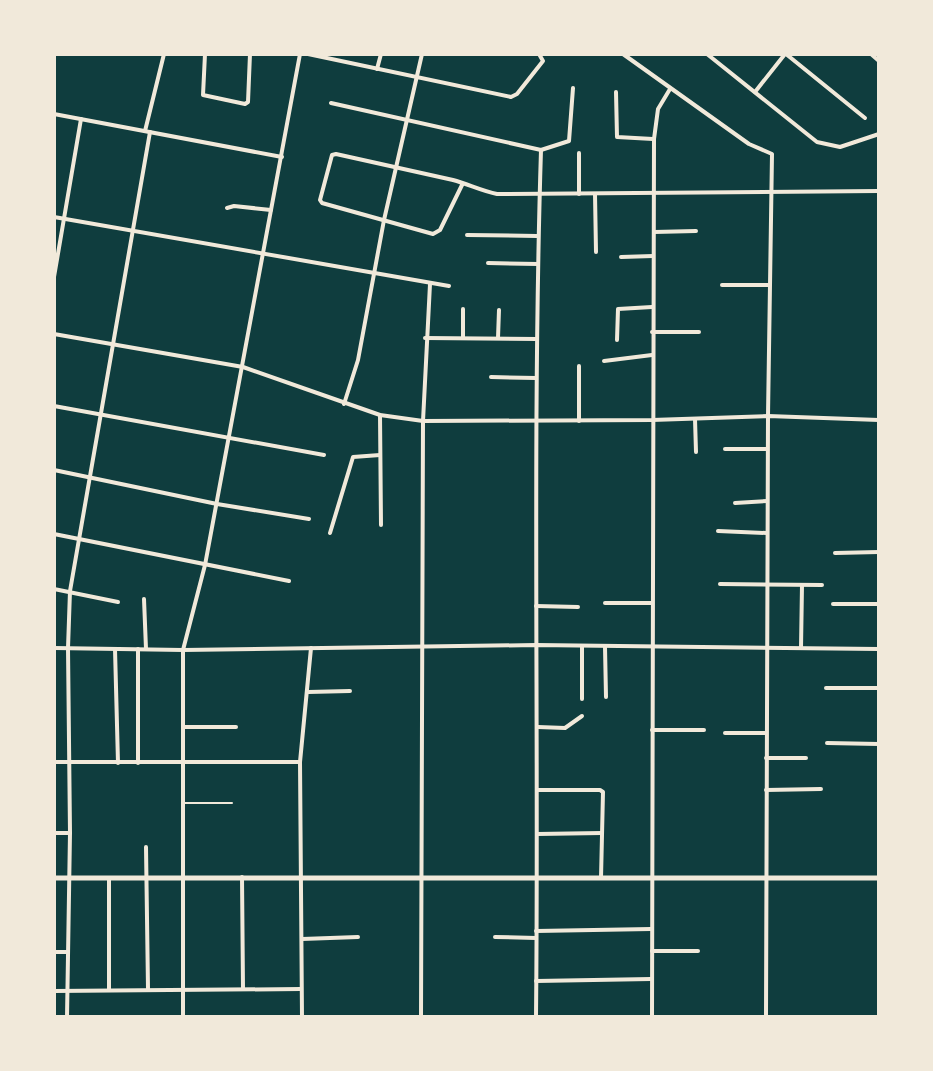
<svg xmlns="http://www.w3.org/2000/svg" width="933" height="1071" font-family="'Varela Round',sans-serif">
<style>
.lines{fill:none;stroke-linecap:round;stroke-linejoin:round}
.service{stroke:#f1e9da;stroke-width:2}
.minor{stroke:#f1e9da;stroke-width:4}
.tertiary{stroke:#f1e9da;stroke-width:5}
</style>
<rect width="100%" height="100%" fill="#0f3d3e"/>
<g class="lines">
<polyline class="service" points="183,803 232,803"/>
<g class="minor">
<polyline points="205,54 203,95 245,104 248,102 250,54"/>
<polyline points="308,54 511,97 517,94 543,61 539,54"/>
<polyline points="492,54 498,54"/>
<polyline points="623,54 749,144 772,154 768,416 766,1017"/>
<polyline points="707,54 817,142 840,147 879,134"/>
<polyline points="786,54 865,118"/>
<polyline points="871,54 879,61"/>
<polyline points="377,69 381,54"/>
<polyline points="616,92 617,137 653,139"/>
<polyline points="755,92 785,54"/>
<polyline points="331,103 541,150 569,141 573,88"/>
<polyline points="54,114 282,157"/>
<polyline points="145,131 164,54"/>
<polyline points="579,153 579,194"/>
<path d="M 463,183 L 440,230 L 433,234 L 322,203 L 320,200 L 332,155 L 336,154 L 453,180 C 468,184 482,191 497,194 L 879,191"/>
<polyline points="595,194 596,252"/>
<polyline points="227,208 234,206 271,210"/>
<polyline points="54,217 449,286"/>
<polyline points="654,232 696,231"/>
<polyline points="467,235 537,236"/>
<polyline points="621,257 653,256"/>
<polyline points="488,263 538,264"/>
<polyline points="54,277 81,119"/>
<polyline points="722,285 769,285"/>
<polyline points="463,309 463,338"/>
<polyline points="652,332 699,332"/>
<polyline points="54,334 243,367 380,415 423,421 652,420 768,416 879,420"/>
<polyline points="425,338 537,339"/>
<polyline points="498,338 499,310"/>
<polyline points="617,340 618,309 652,307"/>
<polyline points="604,361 652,355"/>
<polyline points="491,377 536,378"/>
<polyline points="344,404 358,360 384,220 422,54"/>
<polyline points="54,406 324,455"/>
<polyline points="380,415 381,525"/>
<polyline points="695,419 696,452"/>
<polyline points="579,421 579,366"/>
<polyline points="725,449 767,449"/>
<polyline points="54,470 217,504 309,519"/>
<polyline points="735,503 767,501"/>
<polyline points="718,531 767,533"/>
<polyline points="330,533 353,457 380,455"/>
<polyline points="54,534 289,581"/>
<polyline points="835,553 879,552"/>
<polyline points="720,584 822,585"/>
<polyline points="54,589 118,602"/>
<polyline points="144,599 146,649"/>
<polyline points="605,603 652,603"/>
<polyline points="833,604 879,604"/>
<polyline points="536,606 578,607"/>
<polyline points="605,647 606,697"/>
<polyline points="54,648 183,650 536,645 879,649"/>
<polyline points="801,648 802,585"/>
<polyline points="115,649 118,763"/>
<polyline points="826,688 879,688"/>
<polyline points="308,692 350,691"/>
<polyline points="582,699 582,646"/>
<polyline points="183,727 236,727"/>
<polyline points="538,727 565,728 582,716"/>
<polyline points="652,730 704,730"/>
<polyline points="725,733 766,733"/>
<polyline points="827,743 879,744"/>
<polyline points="766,758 806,758"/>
<polyline points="54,762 300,762"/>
<polyline points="138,763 138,649"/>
<polyline points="537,790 600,790 603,792 601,878"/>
<polyline points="766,790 821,789"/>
<polyline points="54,833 70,833"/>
<polyline points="537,834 602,833"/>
<polyline points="146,847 148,989"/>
<polyline points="242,877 243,989"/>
<polyline points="109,878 109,990"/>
<polyline points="536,931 651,929"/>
<polyline points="495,937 536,938"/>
<polyline points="302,939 358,937"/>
<polyline points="652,951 698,951"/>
<polyline points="54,952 68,952"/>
<polyline points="536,981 651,979"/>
<polyline points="54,991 301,989"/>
<polyline points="67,1017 70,833 68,648 70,591 150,132"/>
<polyline points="183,1017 183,650 205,565 300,54"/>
<polyline points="302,1017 300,762 311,648"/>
<polyline points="421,1017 423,421 430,284"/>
<path d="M 536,1017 C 539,728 532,439 541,150"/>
<polyline points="652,1017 654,139 658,109 670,89"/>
</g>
<polyline class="tertiary" points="54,878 879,878"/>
</g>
<rect width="933" height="1071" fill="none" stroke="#f1e9da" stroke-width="112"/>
</svg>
